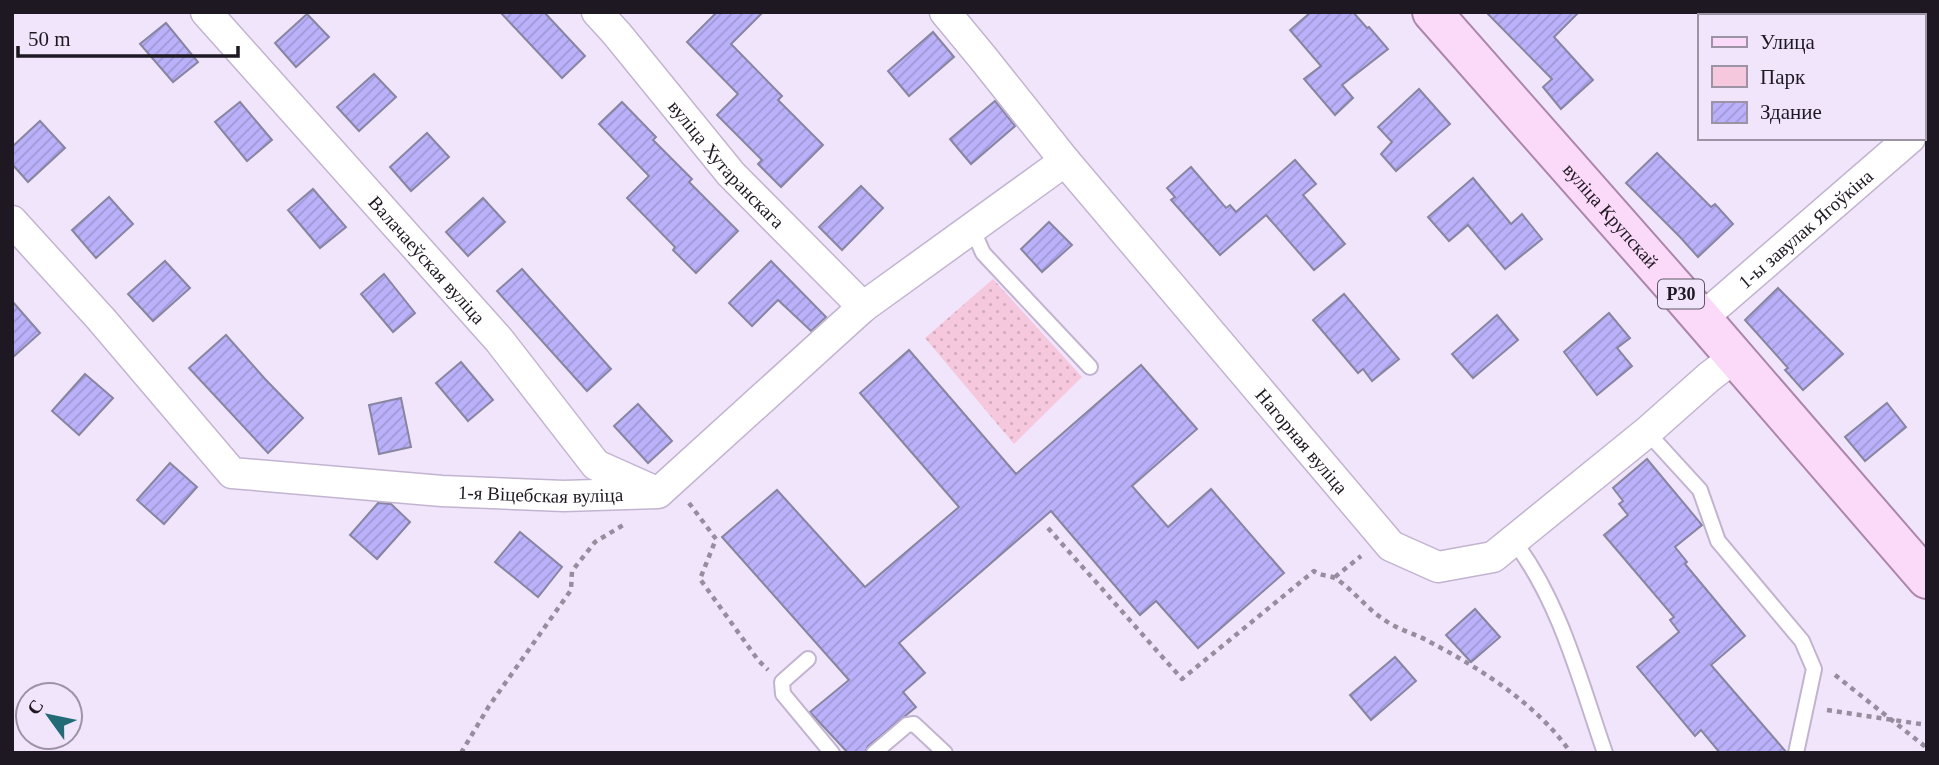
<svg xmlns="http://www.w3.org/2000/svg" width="1939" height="765" font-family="Georgia,serif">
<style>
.green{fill:url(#green-dots)}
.building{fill:url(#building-hatch);stroke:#8885a1;stroke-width:2}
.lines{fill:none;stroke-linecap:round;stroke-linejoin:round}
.lane-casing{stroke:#c2b4d0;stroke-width:18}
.street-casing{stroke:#c2b4d0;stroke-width:33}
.primary-casing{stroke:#ac86ab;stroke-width:42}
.path{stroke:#968d9e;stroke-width:4.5;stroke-dasharray:5 5;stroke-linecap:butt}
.lane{stroke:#fff;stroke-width:14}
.street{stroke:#fff;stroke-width:30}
.primary{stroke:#fbdaf9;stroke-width:38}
.labels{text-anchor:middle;stroke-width:6;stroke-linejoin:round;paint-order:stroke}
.shield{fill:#f1e5fc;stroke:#5d5663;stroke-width:2}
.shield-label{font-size:18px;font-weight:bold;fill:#1d1822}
.street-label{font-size:19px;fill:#1d1822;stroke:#f1e5fc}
</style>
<defs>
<pattern id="green-dots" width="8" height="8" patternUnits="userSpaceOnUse" patternTransform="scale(1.75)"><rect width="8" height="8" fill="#f6c8de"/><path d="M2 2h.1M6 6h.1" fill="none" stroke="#d2abbe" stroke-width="1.8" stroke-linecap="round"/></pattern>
<pattern id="building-hatch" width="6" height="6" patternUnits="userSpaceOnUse" patternTransform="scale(1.75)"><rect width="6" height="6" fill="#bab1fa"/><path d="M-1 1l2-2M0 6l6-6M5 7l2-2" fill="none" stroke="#9f98d6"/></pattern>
</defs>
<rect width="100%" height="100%" fill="#f1e5fc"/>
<polygon class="green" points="993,279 1082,377 1014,444 925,338"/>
<g class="building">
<polygon points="500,12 544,12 585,56 562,78"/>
<polygon points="717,12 763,12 731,44 782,96 778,100 823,145 781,187 758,164 762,160 717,115 738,94 687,42"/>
<polygon points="1311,12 1353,12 1367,28 1369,27 1388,49 1342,85 1353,98 1335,115 1304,79 1321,66 1290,30"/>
<polygon points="1486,12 1579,12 1554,37 1593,80 1561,109 1543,87 1552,79"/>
<polygon points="307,14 329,37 296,67 275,43"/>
<polygon points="166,23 198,62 173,82 140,44"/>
<polygon points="933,32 954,57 909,96 888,71"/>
<polygon points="374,74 396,97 359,131 337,107"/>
<polygon points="1419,89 1450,124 1396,171 1381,154 1392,142 1378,127"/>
<polygon points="995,101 1015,126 971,164 950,139"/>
<polygon points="240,102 272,140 247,161 215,122"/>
<polygon points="622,102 656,137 653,140 692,179 689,182 738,231 696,273 673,250 675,247 627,198 649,176 599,124"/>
<polygon points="40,121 65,148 28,182 12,164 12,147"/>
<polygon points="427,133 449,157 411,191 390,167"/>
<polygon points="1657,153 1711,207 1715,204 1733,224 1698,257 1680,237 1626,183"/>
<polygon points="1295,160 1316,184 1303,195 1345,244 1314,270 1266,215 1220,255 1171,200 1175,197 1167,188 1191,167 1226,208 1230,205 1236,212"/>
<polygon points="1473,178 1511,224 1522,214 1542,239 1505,269 1468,225 1449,241 1428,217"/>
<polygon points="861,186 883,208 842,250 819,227"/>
<polygon points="313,189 346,227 320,248 288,210"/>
<polygon points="109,197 133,224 96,258 72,230"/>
<polygon points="483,198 505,222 468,256 446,232"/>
<polygon points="1049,222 1072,245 1042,272 1021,249"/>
<polygon points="165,261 190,288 153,321 128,294"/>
<polygon points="771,261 826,317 811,331 778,300 752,326 729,303"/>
<polygon points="522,269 611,369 587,391 497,291"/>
<polygon points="384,274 415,313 393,332 361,294"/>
<polygon points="1778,288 1843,354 1803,390 1785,370 1788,368 1745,320"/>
<polygon points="1344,294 1399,359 1372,381 1363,369 1358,373 1313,320"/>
<polygon points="12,301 40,333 12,358"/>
<polygon points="1609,313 1630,338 1617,348 1632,366 1597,395 1564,352"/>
<polygon points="1497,315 1518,340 1473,378 1452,354"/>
<polygon points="226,335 265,379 303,418 268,453 189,368"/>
<polygon points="909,350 1016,474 1141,365 1197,429 1132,486 1168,527 1211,489 1284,573 1198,648 1156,601 1140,615 1051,511 899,643 925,673 903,692 916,707 868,746 865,753 848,753 810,712 849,680 722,537 777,490 865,587 959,507 860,393"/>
<polygon points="461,362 493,400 468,421 436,383"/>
<polygon points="85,374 113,398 79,435 52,411"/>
<polygon points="401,398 411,447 379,454 369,405"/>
<polygon points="1887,403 1906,427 1865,461 1845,437"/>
<polygon points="638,404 672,441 648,463 614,426"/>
<polygon points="1647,459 1702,525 1675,547 1687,562 1685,564 1745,636 1711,665 1787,753 1720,753 1701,730 1695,736 1637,667 1679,632 1670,620 1674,617 1604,535 1628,515 1619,504 1623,501 1613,488"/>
<polygon points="170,463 197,487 164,524 137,500"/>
<polygon points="378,503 391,504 410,522 377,559 350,535"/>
<polygon points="520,532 562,567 538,597 495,562"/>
<polygon points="1475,609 1500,637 1471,662 1446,635"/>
<polygon points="1395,657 1416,681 1371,720 1350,695"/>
</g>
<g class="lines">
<defs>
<g id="lane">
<polyline points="972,228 983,253 1090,367"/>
<polyline points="1647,432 1700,490 1718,541 1802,641 1814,669 1796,753"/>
<path d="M 1513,540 C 1560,601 1580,681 1605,753"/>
<polyline points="808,659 782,682 783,694 832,753"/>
<polyline points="874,753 907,725 914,724 945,753"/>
</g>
<g id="street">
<path id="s1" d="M 206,12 L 499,340 L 596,465 L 652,490"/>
<path id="s2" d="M 597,12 L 617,34 L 731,174 L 863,307"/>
<path id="s3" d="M 945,12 L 983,58 L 1065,161 L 1391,546 L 1438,567 L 1493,557 L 1647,432 L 1709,377 L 1735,357"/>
<polyline points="1923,22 1927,26"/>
<path id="s4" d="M 12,221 L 101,319 L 232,473 L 442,491 L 564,496 L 658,493 L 863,307 L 1065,161"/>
<path id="s5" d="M 1701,319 L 1910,138"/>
</g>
<g id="primary">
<path id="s6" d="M 1432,12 L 1684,298 L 1927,579"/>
</g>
</defs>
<use href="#lane" class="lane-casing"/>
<use href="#street" class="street-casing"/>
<use href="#primary" class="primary-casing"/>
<g class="path">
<polyline points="689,503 716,539 700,579 758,660 768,670"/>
<path d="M 1048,528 L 1182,679 L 1314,571 C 1321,577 1330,574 1338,580 C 1355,592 1368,610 1386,621 C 1399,630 1416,634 1430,642 C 1481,669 1537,704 1571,753"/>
<polyline points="1335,577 1361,556"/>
<polyline points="1835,675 1927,748"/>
<polyline points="1827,710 1927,725"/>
<polyline points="461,753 489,706 571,590 572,571 595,542 625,524"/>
</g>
<use href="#lane" class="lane"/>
<use href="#street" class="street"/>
<use href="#primary" class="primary"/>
</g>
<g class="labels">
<rect class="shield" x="1658" y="279.5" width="46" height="29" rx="5"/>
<g class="shield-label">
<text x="1681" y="300">Р30</text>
</g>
<g class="street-label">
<text dy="7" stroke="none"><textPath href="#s2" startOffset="200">вуліца Хутаранскага</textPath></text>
<text dy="7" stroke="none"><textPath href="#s6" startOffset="271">вуліца Крупскай</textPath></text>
<text dy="7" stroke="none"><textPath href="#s5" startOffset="138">1-ы завулак Ягоўкіна</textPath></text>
<text dy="7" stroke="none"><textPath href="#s1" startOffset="332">Валачаеўская вуліца</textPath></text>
<text dy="7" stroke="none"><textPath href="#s3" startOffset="558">Нагорная вуліца</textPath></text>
<text dy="7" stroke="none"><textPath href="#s4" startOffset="644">1-я Віцебская вуліца</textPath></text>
</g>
</g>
<rect width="1939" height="765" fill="none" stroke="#1d1822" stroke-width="28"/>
<rect x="1698" y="14" width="228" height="126" fill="#f1e5fc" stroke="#9c93a5" stroke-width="2"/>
<rect x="1712" y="37" width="35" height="10" fill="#fbdaf9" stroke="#9c93a5" stroke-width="2"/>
<text x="1760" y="49" font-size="21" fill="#1d1822">Улица</text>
<rect x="1712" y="66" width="35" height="21" fill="#f6c8de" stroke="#9c93a5" stroke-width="2"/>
<text x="1760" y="84" font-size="21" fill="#1d1822">Парк</text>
<rect x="1712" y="102" width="35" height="21" fill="url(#building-hatch)" stroke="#9c93a5" stroke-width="2"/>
<text x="1760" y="119" font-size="21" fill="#1d1822">Здание</text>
<g transform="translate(49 716) rotate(303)"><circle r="33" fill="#f1e5fc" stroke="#9c93a5" stroke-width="2"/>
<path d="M0-5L12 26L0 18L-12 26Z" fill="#226b76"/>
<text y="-10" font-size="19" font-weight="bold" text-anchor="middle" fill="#1d1822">С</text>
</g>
<path d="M18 46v10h220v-10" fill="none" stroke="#1d1822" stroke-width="3.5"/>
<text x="28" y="46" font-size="21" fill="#1d1822" stroke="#f1e5fc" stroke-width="5" paint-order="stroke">50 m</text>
</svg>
